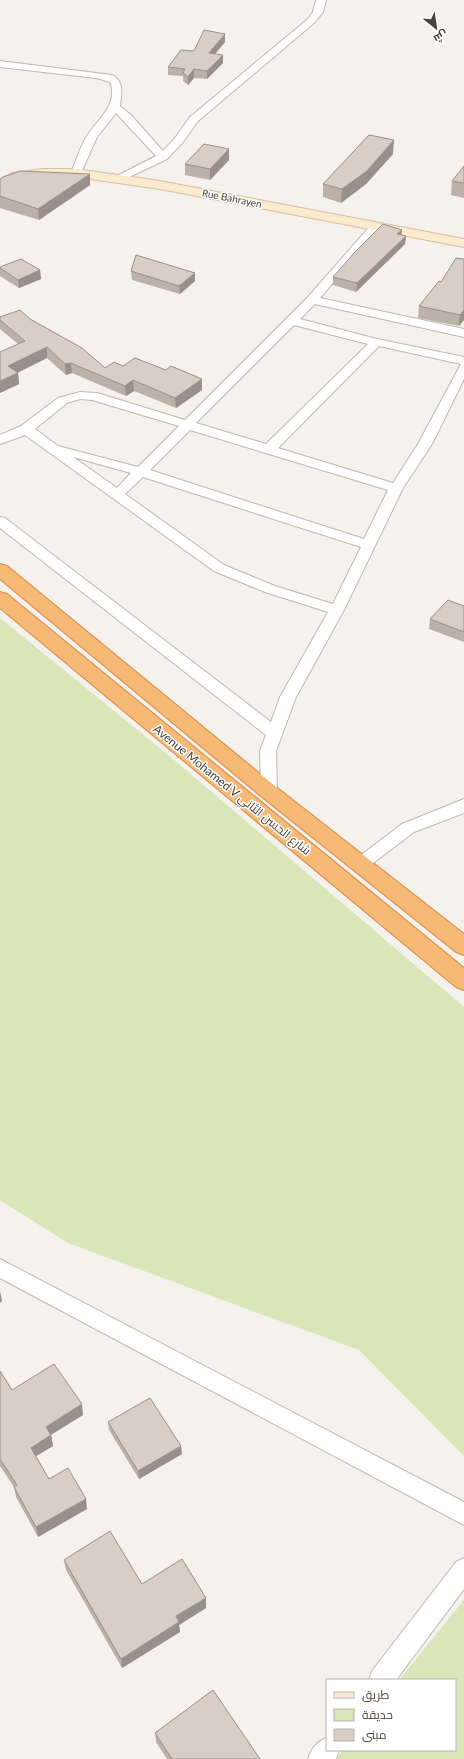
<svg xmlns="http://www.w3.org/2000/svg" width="464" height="1759" font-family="Lato,Cairo,sans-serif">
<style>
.green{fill:#d8e6b8}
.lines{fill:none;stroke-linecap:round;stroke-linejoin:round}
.street-casing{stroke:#c0b7af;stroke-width:2}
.secondary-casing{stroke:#d5c0a0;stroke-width:2}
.highway-casing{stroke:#d58c46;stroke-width:2}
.street{fill:#fff;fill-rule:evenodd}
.secondary{fill:#fcebcf;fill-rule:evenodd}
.highway{fill:#f6b976;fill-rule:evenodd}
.wall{fill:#bbb1a9}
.shaded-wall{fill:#98908a}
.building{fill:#d9cec5;stroke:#98908a}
.labels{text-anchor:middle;stroke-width:3;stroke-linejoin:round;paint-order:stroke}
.far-street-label{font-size:10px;fill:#49413a;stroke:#fff}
.street-label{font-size:12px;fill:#49413a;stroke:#fff}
</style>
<rect width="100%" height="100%" fill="#f5f1ec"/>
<g class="green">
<polygon points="0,618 173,759 464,1007 464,1456 359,1350 68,1243 0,1200"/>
<polygon points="464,1600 464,1759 336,1759 343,1750 455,1750 455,1680 399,1680"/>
</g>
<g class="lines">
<defs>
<g id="street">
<path d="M 316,0 L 326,0 L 323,12 L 314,23 L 198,121 L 183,142 L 167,159 L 119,182 L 114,179 L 115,177 L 156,156 L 116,113 L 97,137 L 80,175 L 72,175 L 71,173 C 76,161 80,147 87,136 C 98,119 119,104 110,82 L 96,78 L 0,67 L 0,61 L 112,75 C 125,82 121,94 120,106 L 131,115 L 163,151 L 175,138 L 190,117 L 308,19 L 313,12 Z"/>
<path d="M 376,223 L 382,226 L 380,228 L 320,298 L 464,329 L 464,337 L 315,304 L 300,319 L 377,339 L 464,357 L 464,379 L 432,444 L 403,488 L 344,610 L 296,697 L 276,751 L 277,792 L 275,796 L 269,798 L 263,796 L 261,792 L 260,751 L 266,735 L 0,528 L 0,517 L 5,518 L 271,722 L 280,697 L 328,612 L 265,592 L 214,571 L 25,435 L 0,444 L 0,435 L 21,426 L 58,398 L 80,392 L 97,393 L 185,420 L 308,297 L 372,224 ZM 294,325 L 368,344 L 266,444 L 196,423 ZM 379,346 L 461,364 L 418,444 L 393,483 L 278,448 ZM 80,399 L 92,400 L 179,426 L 138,467 L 58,446 L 35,429 L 67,403 ZM 190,430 L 388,490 L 364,539 L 150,470 ZM 73,457 L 131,473 L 117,488 ZM 143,477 L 361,547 L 333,604 L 275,586 L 224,565 L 125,494 Z"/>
<polygon points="464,799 464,813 414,832 368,867 362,869 356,867 354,863 356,859 402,824"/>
<polygon points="0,1259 464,1502 464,1525 0,1278"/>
<polygon points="464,1558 464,1589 396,1680 369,1680 372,1671 456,1562"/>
<path d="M 327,1738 L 327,1750 L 339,1750 L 336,1759 L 308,1759 C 312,1748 316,1742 327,1738 Z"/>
</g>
<polygon id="secondary" points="43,169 76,169 160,181 464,239 464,247 160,189 76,177 43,177 21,180 0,189 0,180 13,173"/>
<g id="highway">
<polygon points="0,564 7,566 276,787 464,934 464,955 456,952 262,797 0,579"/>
<polygon points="0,592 7,594 464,968 464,990 456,987 0,608"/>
</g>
</defs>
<use href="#street" class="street-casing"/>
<use href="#secondary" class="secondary-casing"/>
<use href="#highway" class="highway-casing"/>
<use href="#street" class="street"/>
<use href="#secondary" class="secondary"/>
<use href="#highway" class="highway"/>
</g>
<g class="wall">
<polygon points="225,42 215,54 223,63 207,79 194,78 188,85 183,81 183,76 168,75 168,67 194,51"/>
<polygon points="229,149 229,160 210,180 185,175 185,164"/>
<polygon points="393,154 366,184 341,203 323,197 323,184"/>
<polygon points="464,166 464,198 451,195 452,181"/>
<polygon points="90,174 90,185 39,220 0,208 0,179"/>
<polygon points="402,230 401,235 406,236 405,244 356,292 333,285 333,277"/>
<polygon points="464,259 464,320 459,326 418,318 419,306 441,282"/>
<polygon points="0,267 40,270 41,279 19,288 0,276"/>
<polygon points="131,271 195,273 195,281 180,294 132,280"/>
<polygon points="0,317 30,319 105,368 123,366 202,390 176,408 134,391 126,396 72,373 66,375 47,358 17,373 18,373 19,384 0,393 18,344 0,329"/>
<polygon points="464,606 464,642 429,629 430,619"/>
<polygon points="0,1371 12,1390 83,1415 51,1435 53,1446 36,1456 49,1479 87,1509 38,1537 16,1497 14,1487 0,1466"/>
<polygon points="108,1422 182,1454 139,1479 109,1430"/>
<polygon points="64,1560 142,1584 206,1598 206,1608 179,1625 180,1632 122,1668 66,1570"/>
<polygon points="155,1733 260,1759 167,1759 156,1742"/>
</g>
<g class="shaded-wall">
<polygon points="225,34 225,42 209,61 209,53"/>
<polygon points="223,55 223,63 207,79 207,71"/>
<polygon points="194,69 194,78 188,85 188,77"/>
<polygon points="394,140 393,154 366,184 341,203 342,189"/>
<polygon points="229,149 229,160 210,180 210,169"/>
<polygon points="90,174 90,185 39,220 38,209"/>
<polygon points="402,230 401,238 397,234"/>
<polygon points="406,236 405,244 356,292 357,283"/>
<polygon points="40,270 41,279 19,288 18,280"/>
<polygon points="195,273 195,281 180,294 179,286"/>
<polygon points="464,310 464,320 459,326 460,315"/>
<polygon points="47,347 47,358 9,377 8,366"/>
<polygon points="71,363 72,373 66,375 65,364"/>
<polygon points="18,373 19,384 0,393 0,381"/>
<polygon points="202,379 202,390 176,408 175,398"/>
<polygon points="133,380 134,391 126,396 125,386"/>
<polygon points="0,1291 2,1301 0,1303"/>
<polygon points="82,1404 83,1415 47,1437 46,1427"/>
<polygon points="51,1435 53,1446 33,1458 31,1448"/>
<polygon points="181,1446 182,1454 139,1479 138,1471"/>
<polygon points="86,1499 87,1509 38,1537 36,1527"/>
<polygon points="206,1598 206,1608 179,1625 180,1632 122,1668 121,1659 176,1616"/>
</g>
<g class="building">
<polygon points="204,30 225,34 209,53 223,55 207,71 194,69 188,77 183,73 185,69 168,67 181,50 194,51"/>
<polygon points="369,135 394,140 367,171 342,189 323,184"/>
<polygon points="204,144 229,149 210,169 185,164"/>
<polygon points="464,166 464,183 452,181"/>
<polygon points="20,171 90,174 38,209 0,196 0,179 3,177"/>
<polygon points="383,224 402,230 397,234 406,236 357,283 333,277 354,253"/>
<polygon points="136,255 195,273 179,286 131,271"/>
<polygon points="456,258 464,259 464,310 460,315 419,306 439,281 441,282"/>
<polygon points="21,259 40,270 18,280 0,268 0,267"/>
<polygon points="20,310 30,319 82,348 105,368 114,362 123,366 135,358 166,370 171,366 202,379 175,398 133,380 125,386 71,363 65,364 47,347 8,366 18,373 0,381 0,352 25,341 0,320 0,317"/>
<polygon points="448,600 464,606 464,632 430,619"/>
<polygon points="54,1364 82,1404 46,1427 51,1435 31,1448 49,1479 68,1468 86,1499 36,1527 14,1487 17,1485 0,1459 0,1371 12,1390"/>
<polygon points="150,1398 181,1446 138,1471 108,1422"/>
<polygon points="110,1531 142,1584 182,1559 206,1598 176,1616 179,1622 121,1659 64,1560"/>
<polygon points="213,1690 260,1759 172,1759 155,1733"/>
</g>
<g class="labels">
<g class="far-street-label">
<text transform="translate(232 198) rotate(11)" y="4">Rue Bahrayen</text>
</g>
<g class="street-label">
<text transform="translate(232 790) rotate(39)" y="4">Avenue Mohamed V شارع الحسن الثاني</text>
</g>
</g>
<rect x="326" y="1679" width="130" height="72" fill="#ffffff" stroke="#b6b3b0"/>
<rect x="334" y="1692" width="20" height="6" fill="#fcebcf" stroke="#b6b3b0"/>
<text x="362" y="1699" font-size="12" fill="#49413a">طريق</text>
<rect x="334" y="1709" width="20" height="12" fill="#d8e6b8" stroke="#b6b3b0"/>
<text x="362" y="1719" font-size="12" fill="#49413a">حديقة</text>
<rect x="334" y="1729" width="20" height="12" fill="#d9cec5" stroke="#b6b3b0"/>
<text x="362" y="1739" font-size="12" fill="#49413a">مبنى</text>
<g transform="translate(436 28) rotate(150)" stroke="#ffffff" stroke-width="3" paint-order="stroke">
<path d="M0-3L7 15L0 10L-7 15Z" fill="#49413a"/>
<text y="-6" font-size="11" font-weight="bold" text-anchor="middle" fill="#49413a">ش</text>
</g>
</svg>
